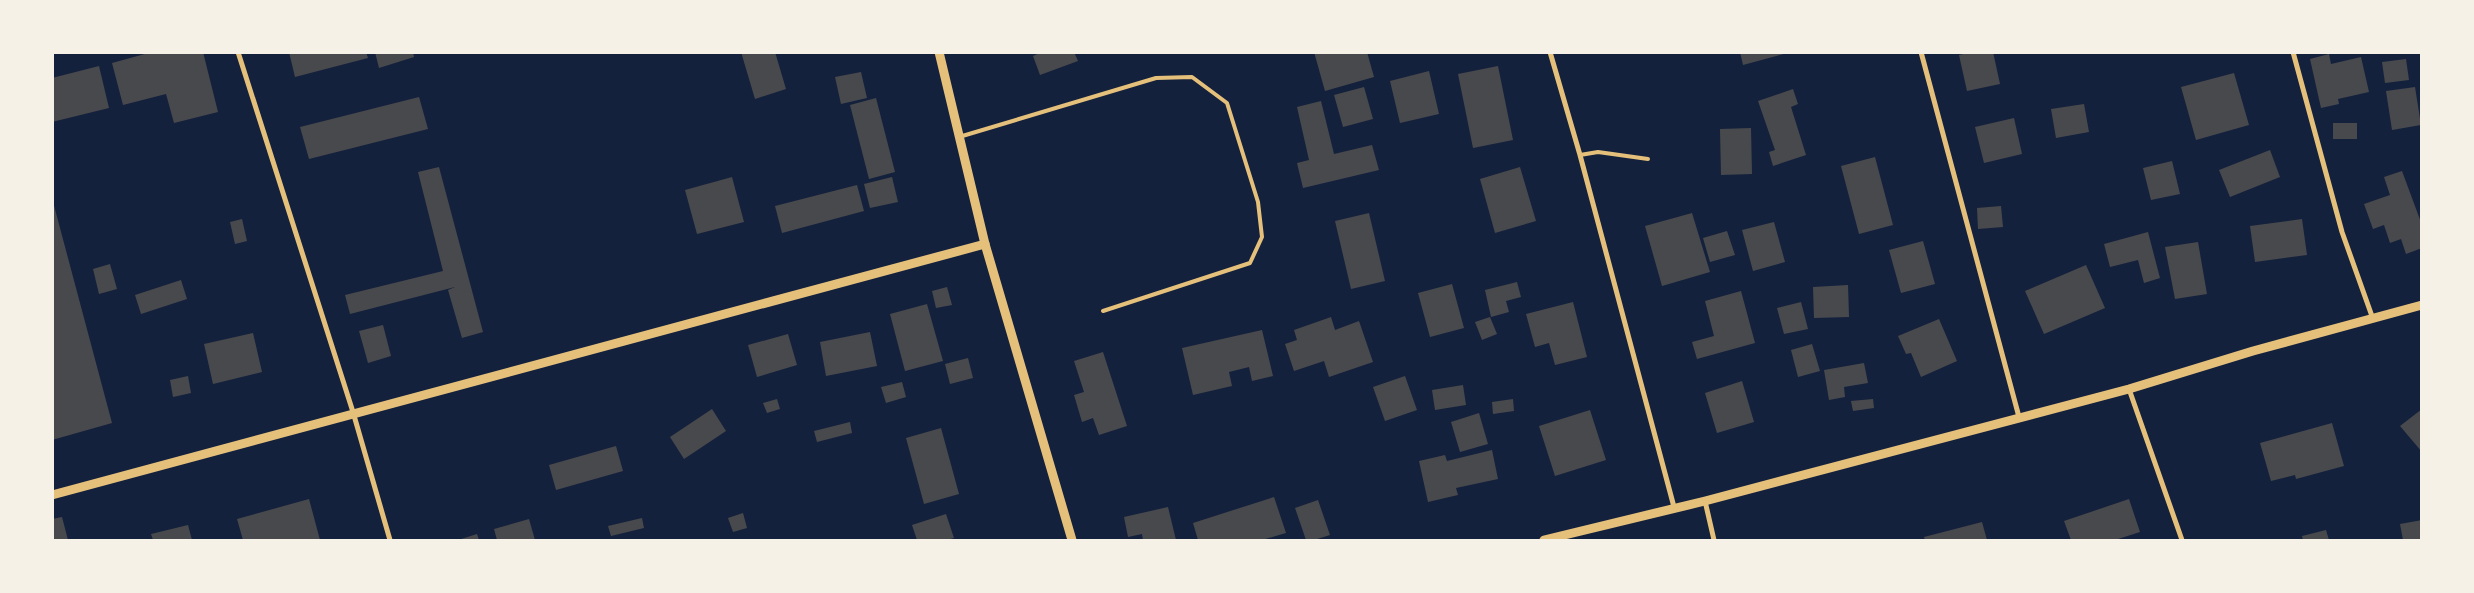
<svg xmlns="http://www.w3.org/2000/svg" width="2474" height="593" font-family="Manrope,sans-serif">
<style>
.building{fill:#48494c}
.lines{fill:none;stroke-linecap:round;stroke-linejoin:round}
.service{stroke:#e5c07b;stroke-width:4}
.minor{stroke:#e5c07b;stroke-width:5}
.tertiary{stroke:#e5c07b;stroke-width:9}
</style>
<rect width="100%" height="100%" fill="#14213d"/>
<g class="building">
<polygon points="152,52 203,52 218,112 174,123 166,94 123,105 112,63"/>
<polygon points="289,52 366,52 368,58 295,77"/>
<polygon points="375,52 413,52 414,57 379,68"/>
<polygon points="741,52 775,52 786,89 755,99"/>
<polygon points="1074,52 1078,61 1040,75 1033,56 1042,52"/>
<polygon points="1314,52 1367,52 1374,77 1325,91"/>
<polygon points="1740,52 1787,52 1787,53 1743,65"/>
<polygon points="1971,52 1993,52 2000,84 1967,91 1959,55"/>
<polygon points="2329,54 2331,64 2361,57 2369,92 2338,99 2339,104 2321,108 2310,59"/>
<polygon points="2406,59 2409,80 2385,83 2382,62"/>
<polygon points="99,66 109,108 52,122 52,78"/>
<polygon points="1498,66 1513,140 1473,148 1458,74"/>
<polygon points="1429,71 1439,114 1400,123 1390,81"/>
<polygon points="861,72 867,98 841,104 835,77"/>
<polygon points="2234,73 2249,125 2196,140 2181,87"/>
<polygon points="1364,87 1373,119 1343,127 1334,95"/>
<polygon points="2415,87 2421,125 2392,130 2386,91"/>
<polygon points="1793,89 1798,104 1791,107 1806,155 1773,166 1769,152 1775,150 1758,101"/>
<polygon points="419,97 428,129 309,159 300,127"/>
<polygon points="876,98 895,172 869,179 850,105"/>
<polygon points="1321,101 1334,154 1372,145 1379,170 1303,188 1297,163 1309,160 1297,107"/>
<polygon points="2084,104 2089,132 2056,138 2051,109"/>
<polygon points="2014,118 2022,154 1984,163 1975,127"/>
<rect x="2333" y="123" width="24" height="16"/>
<polygon points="1751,128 1752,174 1721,175 1720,129"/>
<polygon points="2270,150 2280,177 2230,197 2219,170"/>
<polygon points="1875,157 1893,225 1859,234 1841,166"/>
<polygon points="2172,161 2180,194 2151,200 2143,168"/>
<polygon points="439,167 483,332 462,338 448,290 455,287 350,314 345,295 443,271 418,172"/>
<polygon points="1520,167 1536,221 1495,233 1480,179"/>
<polygon points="2402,171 2422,225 2422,248 2406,254 2401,239 2390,243 2384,225 2373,229 2364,204 2390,195 2384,177"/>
<polygon points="732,177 744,222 697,234 685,190"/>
<polygon points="892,177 898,202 870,208 864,184"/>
<polygon points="857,185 864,211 782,233 775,206"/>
<polygon points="52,198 112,423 52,440"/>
<polygon points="2001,206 2003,227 1978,229 1977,208"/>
<polygon points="1369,213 1385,281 1351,289 1335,221"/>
<polygon points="1692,213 1710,272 1662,286 1645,226"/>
<polygon points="242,219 247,241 235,244 230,222"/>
<polygon points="2302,219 2307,255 2255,262 2250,226"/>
<polygon points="1774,222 1785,262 1753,271 1742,230"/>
<polygon points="1727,231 1735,255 1710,262 1703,238"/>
<polygon points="2148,232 2160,278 2144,283 2138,260 2110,267 2104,244"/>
<polygon points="1923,241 1935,284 1901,293 1889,250"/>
<polygon points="2198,242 2207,294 2175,299 2165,247"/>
<polygon points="110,264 117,289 99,294 93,269"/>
<polygon points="2086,265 2105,308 2044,334 2025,291"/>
<polygon points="181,280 187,299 141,314 135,295"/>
<polygon points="1517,282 1521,297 1506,301 1509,312 1491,317 1485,290"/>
<polygon points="1452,284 1464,328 1430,337 1418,293"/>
<polygon points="1848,285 1849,317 1814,318 1813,287"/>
<polygon points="947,287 952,305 936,308 932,291"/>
<polygon points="1741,291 1755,343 1697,359 1692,342 1714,336 1705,301"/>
<polygon points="1573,302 1587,357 1555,365 1549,343 1535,347 1526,314"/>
<polygon points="1801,302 1808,329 1784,334 1777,308"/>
<polygon points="927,304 943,361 905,371 890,314"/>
<polygon points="1331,317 1335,330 1359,321 1373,362 1329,377 1324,361 1294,371 1285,344 1297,340 1294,330"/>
<polygon points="1490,317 1497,334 1482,340 1475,322"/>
<polygon points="1939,319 1957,361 1921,377 1911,353 1906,354 1898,336"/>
<polygon points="383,325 391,356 368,363 359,331"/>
<polygon points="1262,330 1273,376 1252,381 1249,367 1229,372 1232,386 1193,395 1182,348"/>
<polygon points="870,332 877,366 826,376 820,342"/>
<polygon points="253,333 262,372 213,384 204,344"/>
<polygon points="788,334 797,365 757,377 748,345"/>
<polygon points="1812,344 1820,371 1798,377 1791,350"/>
<polygon points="1103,352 1127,426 1099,435 1093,418 1082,422 1074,395 1084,392 1074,361"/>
<polygon points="968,358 973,378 950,384 945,364"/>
<polygon points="1864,363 1868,383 1844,387 1845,397 1829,400 1824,370"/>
<polygon points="188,376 191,393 173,397 170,380"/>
<polygon points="1405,376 1417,410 1385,421 1373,387"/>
<polygon points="1742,381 1754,422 1717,433 1705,393"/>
<polygon points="902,382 906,397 886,403 881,387"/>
<polygon points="1463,385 1466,405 1435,410 1432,390"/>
<polygon points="777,399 780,409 767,413 763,403"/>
<polygon points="1513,399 1514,411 1493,414 1492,402"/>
<polygon points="1873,399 1874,408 1853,411 1851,401"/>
<polygon points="712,409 726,431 684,459 670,437"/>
<polygon points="2422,409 2422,452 2400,426"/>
<polygon points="1590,410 1606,460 1555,476 1539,426"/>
<polygon points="1479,413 1488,444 1460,452 1451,422"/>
<polygon points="850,422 852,433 817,442 814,431"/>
<polygon points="2332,423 2344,466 2296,479 2295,475 2271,481 2260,443"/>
<polygon points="941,428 959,494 924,504 906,438"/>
<polygon points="616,446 623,471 556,490 549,465"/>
<polygon points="1492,450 1498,479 1456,488 1458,495 1428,502 1419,461 1445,455 1447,461"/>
<polygon points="1274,497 1286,533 1262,540 1198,540 1193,523"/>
<polygon points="309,499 320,540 243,540 237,519"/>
<polygon points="2129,499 2140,532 2115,540 2071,540 2064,521"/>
<polygon points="1318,500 1330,535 1314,540 1306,540 1295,508"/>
<polygon points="1168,507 1176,540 1143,540 1142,534 1128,537 1124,517"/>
<polygon points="743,513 747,528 733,532 728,518"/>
<polygon points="946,514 954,538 947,540 917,540 912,525"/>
<polygon points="62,517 68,540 52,540 52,519"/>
<polygon points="642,518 644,528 611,536 608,526"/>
<polygon points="529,519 535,540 497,540 494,529"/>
<polygon points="2422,520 2422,540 2403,540 2400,524"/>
<polygon points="1982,522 1987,540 1925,540 1924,537"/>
<polygon points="188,525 192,540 153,540 151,534"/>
<polygon points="2326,530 2329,540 2303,540 2302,536"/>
<polygon points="477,534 479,540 458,540"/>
</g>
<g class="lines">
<g class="service">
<polyline points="959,137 1156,78 1192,77 1227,103 1258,202 1262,237 1250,263 1103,311"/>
<polyline points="1580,155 1598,152 1648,159"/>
</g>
<g class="minor">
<polyline points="238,52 353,412 390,540"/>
<polyline points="1550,52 1580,155 1674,507"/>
<polyline points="1921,52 2019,417"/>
<polyline points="2293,52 2342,232 2373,319"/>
<polyline points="2129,389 2182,540"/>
<polyline points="1705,501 1714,540"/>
</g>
<g class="tertiary">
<polyline points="939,52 985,244 1072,540"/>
<polyline points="52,495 985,244"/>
<polyline points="1544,540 1705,501 2129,389 2253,351 2422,305"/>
</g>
</g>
<rect width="2474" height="593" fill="none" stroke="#f6f1e7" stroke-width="108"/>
</svg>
